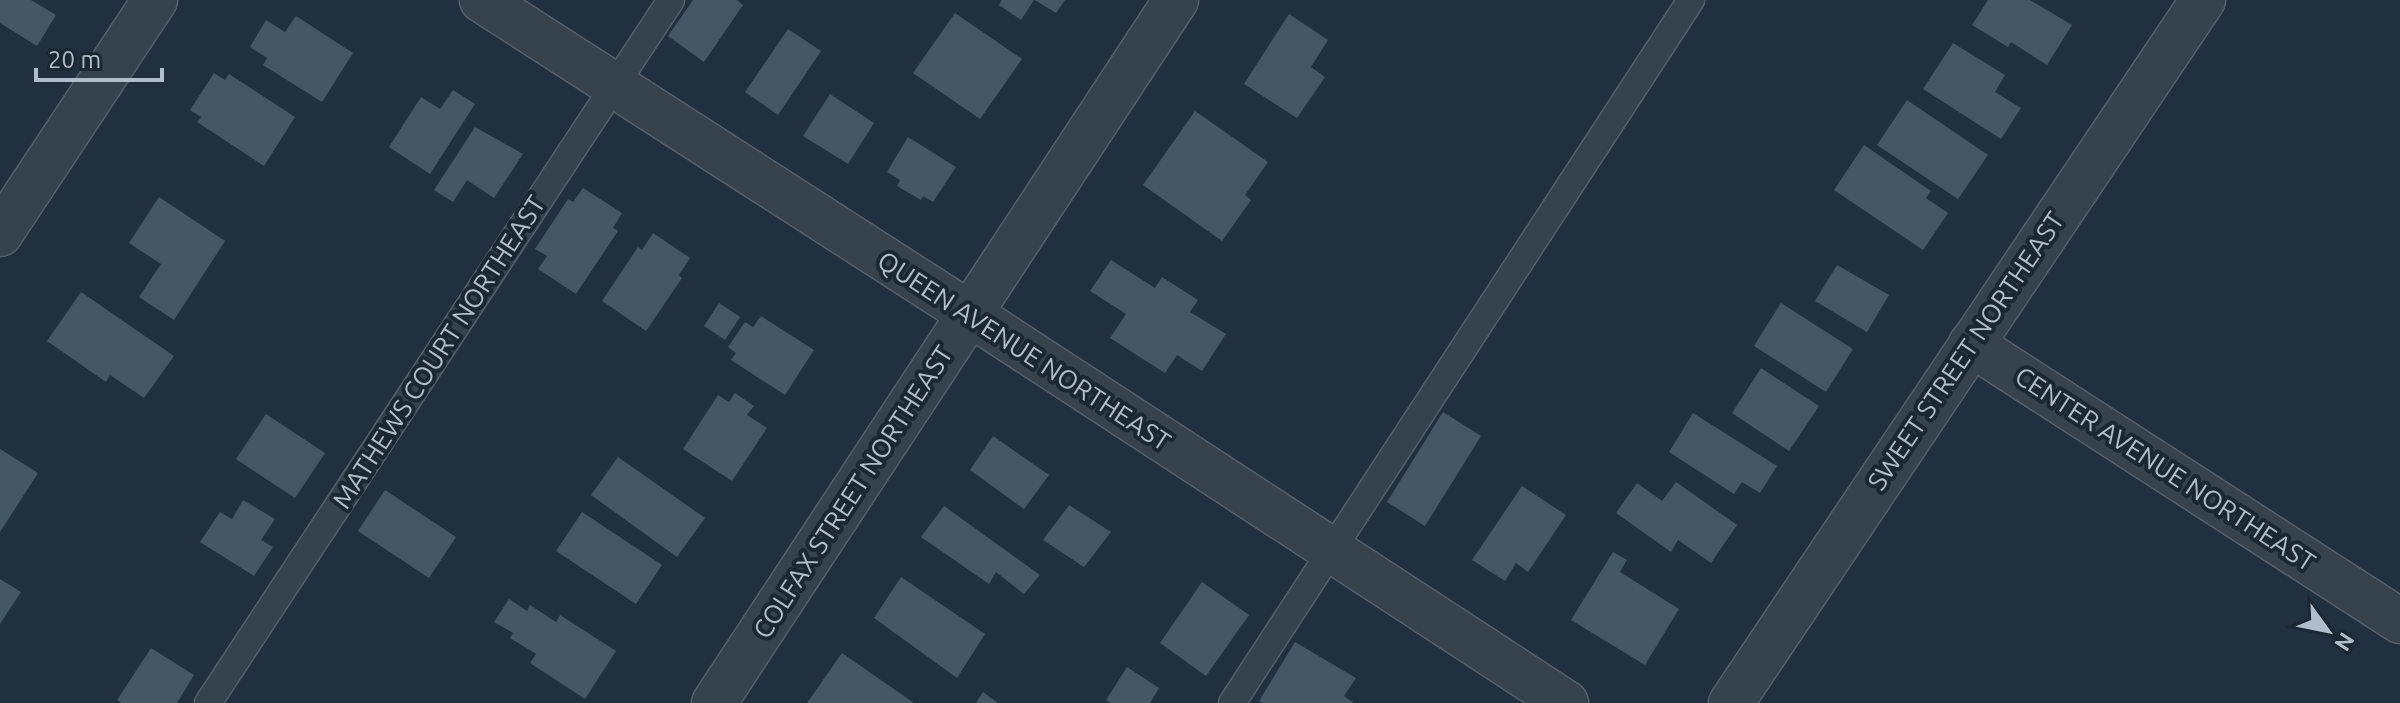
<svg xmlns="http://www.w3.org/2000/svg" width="2400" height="703" font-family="Ubuntu,sans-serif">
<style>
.building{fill:#455665}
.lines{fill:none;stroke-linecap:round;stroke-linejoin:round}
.service-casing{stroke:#54606c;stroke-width:29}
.minor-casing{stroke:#54606c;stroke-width:47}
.tertiary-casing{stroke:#54606c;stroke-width:47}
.service{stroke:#36424e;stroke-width:26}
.minor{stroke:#36424e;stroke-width:44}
.tertiary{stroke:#36424e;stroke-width:44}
.labels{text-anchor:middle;stroke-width:8;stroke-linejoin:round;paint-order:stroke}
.street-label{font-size:26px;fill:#b1bdca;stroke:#1b2733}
</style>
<rect width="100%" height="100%" fill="#21303e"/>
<g class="building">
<polygon points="0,0 31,0 56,15 37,46 0,23"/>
<polygon points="693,0 737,0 743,5 704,62 668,36"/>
<polygon points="1002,0 1034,0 1021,20 999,5"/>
<polygon points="1035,0 1065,0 1056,13"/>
<polygon points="1988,0 2030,0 2072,25 2047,65 2011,42 2008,47 1972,25"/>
<polygon points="955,13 1022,59 980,119 913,73"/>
<polygon points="1289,14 1328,40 1311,67 1325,77 1297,118 1244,84"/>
<polygon points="296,16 353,53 322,102 263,65 267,58 250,47 266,20 285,32"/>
<polygon points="788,29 821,51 778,115 745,92"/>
<polygon points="1953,43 2005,75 1995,92 2021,108 2001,139 1923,89"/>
<polygon points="214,73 225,80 229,74 295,117 264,166 197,122 201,117 190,110"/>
<polygon points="453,90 475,104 430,174 389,147 421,97 440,109"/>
<polygon points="830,94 874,123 848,164 803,136"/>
<polygon points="1907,100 1988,155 1958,199 1877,145"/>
<polygon points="1195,111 1268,162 1245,195 1251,200 1222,241 1143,185"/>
<polygon points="475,127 523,154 494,198 467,180 453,202 434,190"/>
<polygon points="908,137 956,167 933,202 923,196 921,200 897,186 900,180 887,172"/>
<polygon points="1864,145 1931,191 1926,198 1948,213 1923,250 1834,190"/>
<polygon points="583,188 622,213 613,228 618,231 576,294 538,269 547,256 535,249 568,199 573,202"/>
<polygon points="159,197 225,241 174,320 139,297 161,264 129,243"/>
<polygon points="653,233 690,258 679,275 682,278 646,331 602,301 638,247 642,250"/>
<polygon points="1111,260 1155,288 1162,277 1198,300 1190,312 1226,334 1202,371 1177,355 1165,373 1110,338 1126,314 1090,291"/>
<polygon points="1837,265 1889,295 1867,332 1815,301"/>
<polygon points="81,292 174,356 144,398 110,375 106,382 47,341"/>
<polygon points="719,303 740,317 725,340 704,326"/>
<polygon points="1781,303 1853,349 1826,392 1754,346"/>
<polygon points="761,316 814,350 785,395 731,360 736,353 728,347 745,322 753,327"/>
<polygon points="1761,368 1819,406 1789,451 1732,413"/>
<polygon points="735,393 754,406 747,415 767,428 732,481 683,449 718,395 729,402"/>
<polygon points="1443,412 1481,436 1425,526 1387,502"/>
<polygon points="1693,413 1777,466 1760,493 1742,482 1734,494 1669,452"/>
<polygon points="266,414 325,453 295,498 236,459"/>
<polygon points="993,436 1049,475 1024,509 970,470"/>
<polygon points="0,449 38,473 0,532"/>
<polygon points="618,457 705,518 677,557 591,495"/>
<polygon points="1676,482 1737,525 1711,563 1678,540 1671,552 1616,513 1637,483 1662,501"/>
<polygon points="1522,486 1566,515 1528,572 1516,563 1505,581 1472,560"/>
<polygon points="385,490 456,537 429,578 358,531"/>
<polygon points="243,500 275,519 261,540 273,547 254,576 200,542 220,512 232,519"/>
<polygon points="1069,505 1111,532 1084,567 1043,540"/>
<polygon points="944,506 1040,575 1024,594 996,572 989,584 921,537"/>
<polygon points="582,512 662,565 636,604 556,551"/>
<polygon points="1613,552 1627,560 1620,572 1679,609 1645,665 1571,620"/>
<polygon points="901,577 985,634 957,678 874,618"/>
<polygon points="0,579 21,592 0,624"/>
<polygon points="1202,582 1249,615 1206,676 1160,643"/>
<polygon points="509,599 527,611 530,605 556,622 560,615 616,651 585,699 530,663 536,654 510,638 513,633 494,622"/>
<polygon points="1295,642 1356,678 1344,696 1354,703 1263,703 1259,701"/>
<polygon points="151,648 194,675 177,703 121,703 117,700"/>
<polygon points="842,653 914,703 807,703"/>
<polygon points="1127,667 1159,688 1150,703 1111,703 1106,700"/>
<polygon points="983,692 998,703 976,703"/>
</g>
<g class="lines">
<defs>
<g id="service">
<polyline points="208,703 671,0"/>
<polyline points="1232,703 1691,0"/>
</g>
<g id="minor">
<polyline points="482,0 970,314 1566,703"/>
<polyline points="0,234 155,0"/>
<polyline points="1971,344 2400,621"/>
<polyline points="714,703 1176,0"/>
</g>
<polyline id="tertiary" points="1731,703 2203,0"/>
</defs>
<use href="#service" class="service-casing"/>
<use href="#minor" class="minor-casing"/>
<use href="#tertiary" class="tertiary-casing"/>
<use href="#service" class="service"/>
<use href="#minor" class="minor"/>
<use href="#tertiary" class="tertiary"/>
</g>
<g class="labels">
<g class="street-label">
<text transform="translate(1024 351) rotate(33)" y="9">QUEEN AVENUE NORTHEAST</text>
<text transform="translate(1966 351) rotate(-56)" y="9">SWEET STREET NORTHEAST</text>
<text transform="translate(439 352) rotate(-57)" y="9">MATHEWS COURT NORTHEAST</text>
<text transform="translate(2165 469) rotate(33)" y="9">CENTER AVENUE NORTHEAST</text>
<text transform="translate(853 492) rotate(-57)" y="9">COLFAX STREET NORTHEAST</text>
</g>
</g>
<g transform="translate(2328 631) rotate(123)" stroke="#1b2733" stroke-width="6" paint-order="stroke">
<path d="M0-6L14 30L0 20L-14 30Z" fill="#b1bdca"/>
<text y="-12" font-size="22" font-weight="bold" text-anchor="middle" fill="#b1bdca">N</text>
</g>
<path d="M36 68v12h126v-12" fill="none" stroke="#b1bdca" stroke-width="4"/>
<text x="48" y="68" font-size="24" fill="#b1bdca" stroke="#1b2733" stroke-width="6" paint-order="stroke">20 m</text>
</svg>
